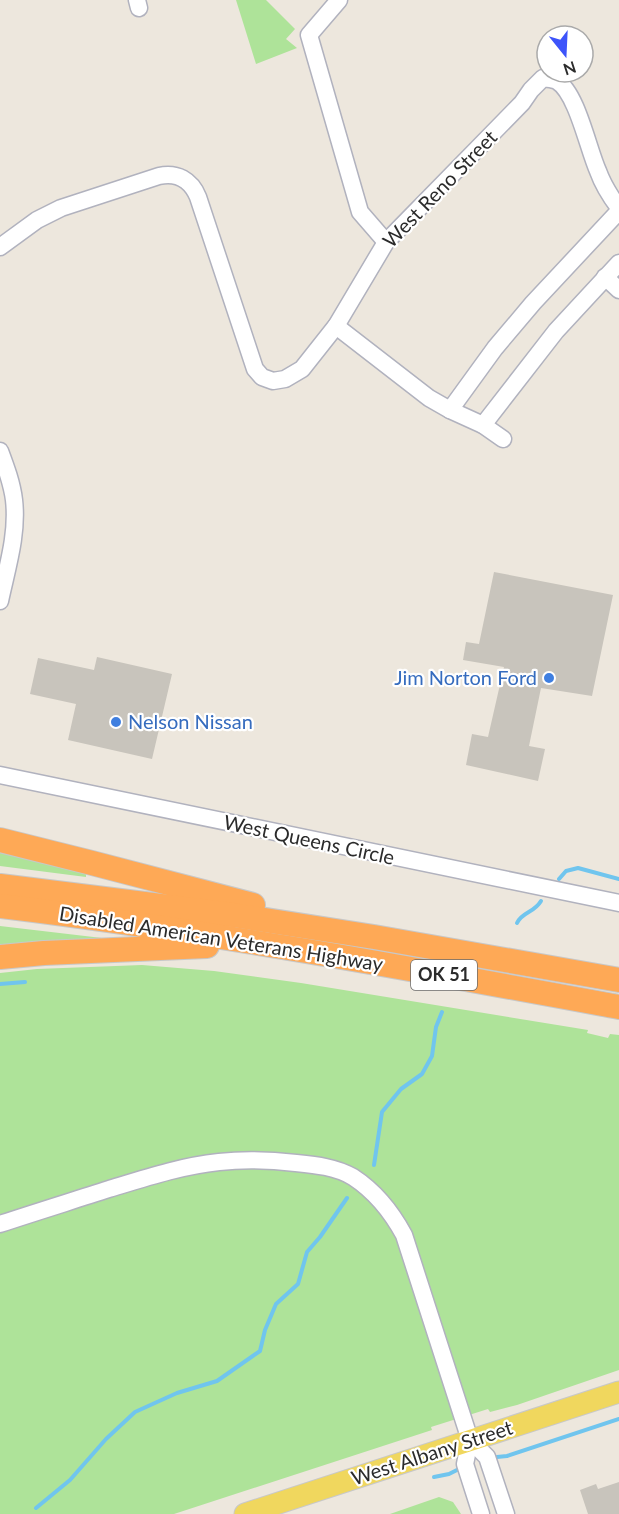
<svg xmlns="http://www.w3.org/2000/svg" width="619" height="1514" font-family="Lato,sans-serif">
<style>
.green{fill:#aee399}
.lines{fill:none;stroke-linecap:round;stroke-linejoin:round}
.stream{stroke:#70c5ee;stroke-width:4}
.building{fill:#c8c4bc}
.minor-casing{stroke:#b1b2be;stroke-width:19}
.major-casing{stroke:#c8c8c8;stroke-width:23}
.highway-casing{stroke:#c8c8c8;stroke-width:26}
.minor{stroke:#fff;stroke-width:16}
.major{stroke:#f0d75e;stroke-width:21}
.highway{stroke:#fea956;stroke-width:24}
.shop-dot{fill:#3f7fe0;stroke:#fff;stroke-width:2}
.labels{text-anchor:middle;stroke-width:4.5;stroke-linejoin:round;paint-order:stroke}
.shield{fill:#fff;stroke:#6b6b6b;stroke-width:1.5}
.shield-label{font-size:18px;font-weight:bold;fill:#2b2b2b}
.street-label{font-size:20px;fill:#2b2b2b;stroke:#fff}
.shop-label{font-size:20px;fill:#366cbe;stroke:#fff;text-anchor:end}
</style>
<rect width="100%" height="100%" fill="#ede7dd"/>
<g class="green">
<polygon points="236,0 266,0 295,29 286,39 297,48 256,64"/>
<polygon points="0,851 86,871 86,877 0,866"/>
<polygon points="0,926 102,938 101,944 0,953"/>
<polygon points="142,965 214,971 301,983 588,1030 587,1033 608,1038 610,1034 619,1035 619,1370 517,1405 490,1412 488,1409 431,1427 432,1430 174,1514 0,1514 0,973 37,969"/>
<polygon points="439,1497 453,1502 461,1514 390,1514"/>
</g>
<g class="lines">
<g class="stream">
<polyline points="559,879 566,871 578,868 619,879"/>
<path d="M 517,923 C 522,912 534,913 541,901"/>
<polyline points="0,984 25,982"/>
<polyline points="374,1165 382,1112 401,1089 422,1074 432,1056 436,1027 442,1012"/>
<polyline points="497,1457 507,1456 619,1419"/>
<polyline points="434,1477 449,1474 457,1470"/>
<polyline points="36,1508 70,1480 106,1439 135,1412 177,1393 217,1381 260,1351 265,1330 276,1304 298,1284 307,1252 320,1237 347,1198"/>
</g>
</g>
<g class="building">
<polygon points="494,572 613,595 592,696 541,688 529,746 545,749 538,781 466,765 472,734 488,737 504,667 463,660 466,642 479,644"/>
<polygon points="97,657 172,674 152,759 68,740 76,704 30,694 38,658 94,670"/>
<polygon points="619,1482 619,1514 588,1514 580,1490 596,1484 598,1489"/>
</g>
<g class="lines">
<defs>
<g id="minor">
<polyline points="137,0 139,8"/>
<polyline points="339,0 309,35 360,212 386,242"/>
<path d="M 0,247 L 37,220 L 61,208 L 159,176 C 177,172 191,180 198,197 L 255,369 L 262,377 L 273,381 L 285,379 L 302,369 L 336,326 L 386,242 L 522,103 L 531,90 L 543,78 C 547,79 553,79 557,81 C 577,93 588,149 598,171 C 603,185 610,196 619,208"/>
<polyline points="605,277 619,290"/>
<polyline points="336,326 429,398 450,410 483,425 503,439"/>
<polyline points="450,410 495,348 533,303 619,211"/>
<polyline points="483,425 556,331 619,263"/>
<path d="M 0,451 C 6,467 12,483 14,500 C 18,534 7,568 0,601"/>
<polyline points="0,775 619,903"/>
<path d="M 0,1224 C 36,1212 72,1201 109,1189 C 145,1178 181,1166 219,1162 C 244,1159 271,1160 296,1163 C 316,1165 336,1167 353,1177 C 376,1192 391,1211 404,1235 L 470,1440 L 465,1464 L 481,1514"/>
<polyline points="470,1440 487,1457 506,1514"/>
</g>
<polyline id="major" points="245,1514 619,1392"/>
<g id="highway">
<polyline points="0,840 92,863 253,905"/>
<polyline points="0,886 233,915 374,937 619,980"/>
<path d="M 0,906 C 208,931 413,969 619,1007"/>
<polyline points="0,957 44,953 207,946"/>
</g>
</defs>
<use href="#minor" class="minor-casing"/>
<use href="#major" class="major-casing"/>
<use href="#highway" class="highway-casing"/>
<use href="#minor" class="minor"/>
<use href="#major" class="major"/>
<use href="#highway" class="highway"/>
</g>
<g class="shop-dot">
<circle cx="549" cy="678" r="6"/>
<circle cx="116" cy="722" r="6"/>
</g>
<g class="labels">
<rect class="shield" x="411" y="960" width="66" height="30" rx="4.5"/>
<g class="shield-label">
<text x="444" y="981">OK 51</text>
</g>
<g class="street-label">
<text transform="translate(440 189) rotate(-46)" y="7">West Reno Street</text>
<text transform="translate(309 840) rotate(12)" y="7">West Queens Circle</text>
<text transform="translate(221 939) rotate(9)" y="7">Disabled American Veterans Highway</text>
<text transform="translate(432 1453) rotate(-18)" y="7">West Albany Street</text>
</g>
<g class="shop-label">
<text x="537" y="685">Jim Norton Ford</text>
<text x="128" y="729" text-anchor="start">Nelson Nissan</text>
</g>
</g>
<g transform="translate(565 54) rotate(162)"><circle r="28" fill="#ffffff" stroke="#aaaaaa" stroke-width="1.5"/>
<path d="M0-4.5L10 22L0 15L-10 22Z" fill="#3d54fa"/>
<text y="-9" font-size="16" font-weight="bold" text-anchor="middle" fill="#2b2b2b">N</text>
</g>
</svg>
